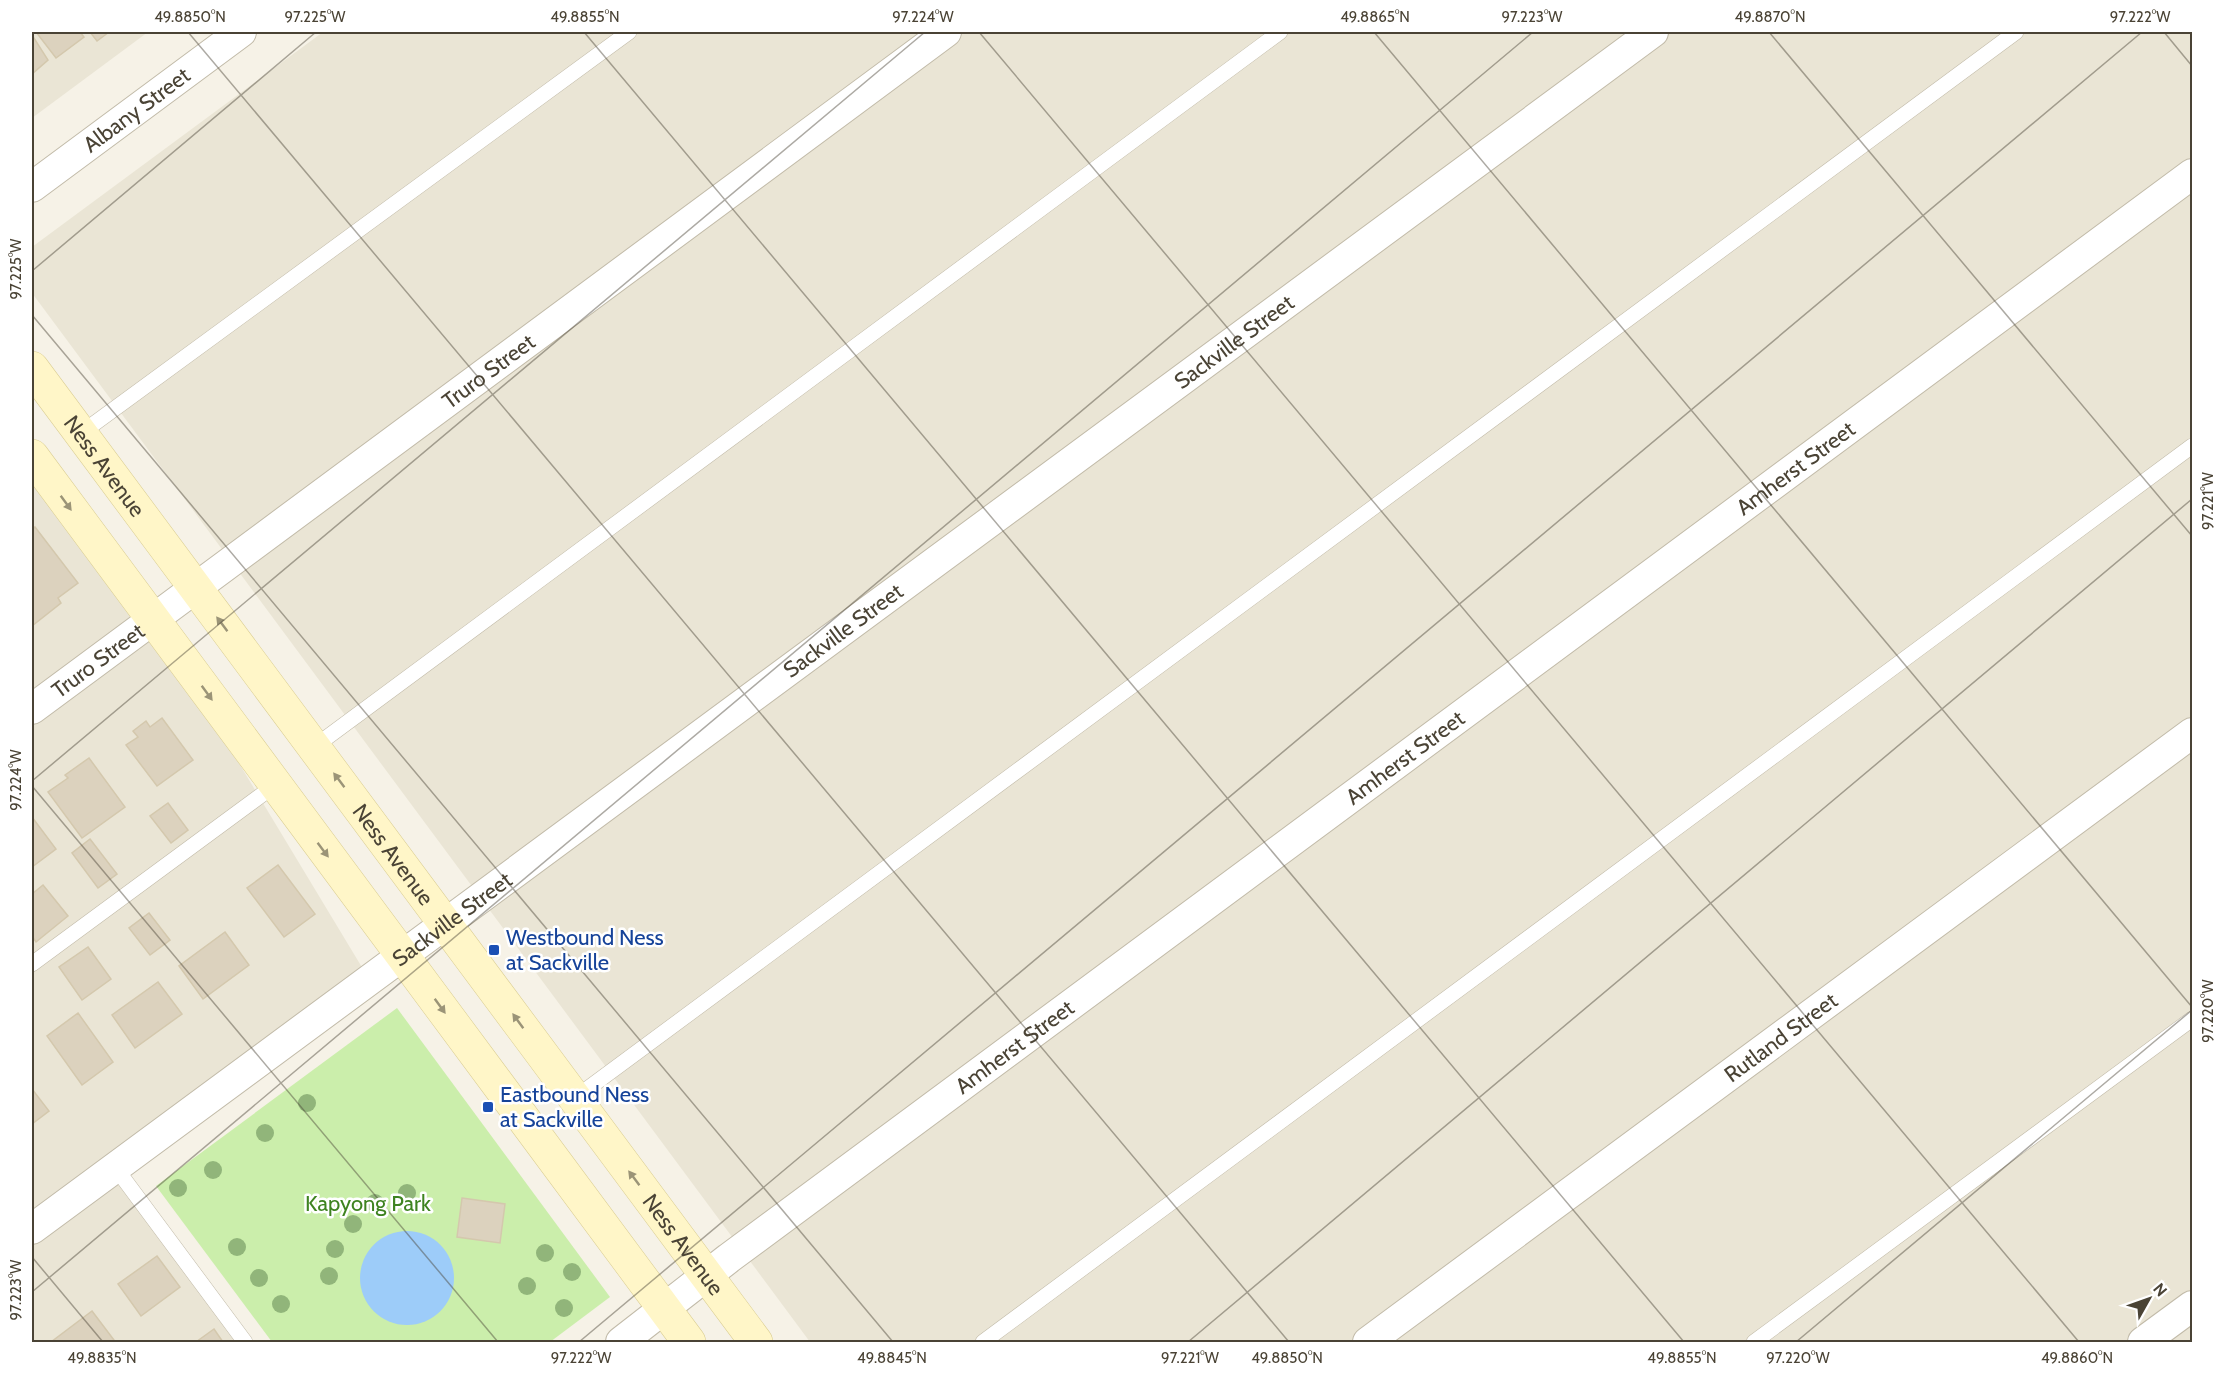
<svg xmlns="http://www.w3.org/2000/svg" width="2224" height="1374" font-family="Cabin,sans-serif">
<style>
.residential{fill:#eae5d5}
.green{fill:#cbeeab}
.water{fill:#9dccf9}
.building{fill:#dcd2be;stroke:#d4c8ad;stroke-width:1.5}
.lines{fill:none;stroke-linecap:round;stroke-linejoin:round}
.lane-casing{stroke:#c2bba9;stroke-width:16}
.street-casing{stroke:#c2bba9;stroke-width:32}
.secondary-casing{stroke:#dacd92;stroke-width:34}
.lane{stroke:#fff;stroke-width:15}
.street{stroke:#fff;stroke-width:30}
.secondary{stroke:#fff6c8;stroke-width:33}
.tree{fill:#91b57a}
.oneway{fill:#9b9477}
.ticks{fill:none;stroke:#4a4335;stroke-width:1.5;stroke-opacity:0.45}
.transit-dot{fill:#1a4fb4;stroke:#fff;stroke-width:2}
.labels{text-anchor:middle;stroke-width:5;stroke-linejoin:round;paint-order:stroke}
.street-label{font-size:22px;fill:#4a4335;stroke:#fff}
.transit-label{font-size:22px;fill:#164399;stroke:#fff;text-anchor:start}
.park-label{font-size:22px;fill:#3e8320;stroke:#fff}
.neatline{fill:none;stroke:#4a4335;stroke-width:2}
.ticks-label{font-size:15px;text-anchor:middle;fill:#4a4335}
</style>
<rect width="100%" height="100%" fill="#f6f2e7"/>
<g class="residential">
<polygon points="32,32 148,32 32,118"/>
<polygon points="323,32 2192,32 2192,1342 810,1342 32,293 32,247"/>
<polygon points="32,456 152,619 363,969 123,1168 252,1342 32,1342"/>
</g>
<polygon class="green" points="397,1008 610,1297 550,1342 272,1342 156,1186"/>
<circle class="water" cx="407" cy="1278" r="47"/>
<g class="building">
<polygon points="36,32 80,32 84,37 56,58"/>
<polygon points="90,32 109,32 97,41"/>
<polygon points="32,35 48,60 32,74"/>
<polygon points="35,527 78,583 58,598 61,603 32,626 32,530"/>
<polygon points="162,718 193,760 157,786 126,745 138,737 133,731 146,721 150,727"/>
<polygon points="89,758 125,807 82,838 48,792 68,778 65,775"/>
<polygon points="168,803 188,830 171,843 150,816"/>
<polygon points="32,817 56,849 32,867"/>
<polygon points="90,839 117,874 98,888 72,853"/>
<polygon points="278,865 315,914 284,937 247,888"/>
<polygon points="43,885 68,916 36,942 32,936 32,894"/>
<polygon points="149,913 170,940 150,955 129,928"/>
<polygon points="225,932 249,965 203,999 179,966"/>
<polygon points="88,947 111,979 82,1000 59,967"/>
<polygon points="158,982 182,1014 135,1048 112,1015"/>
<polygon points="78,1013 113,1062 82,1085 47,1036"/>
<polygon points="32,1089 49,1111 32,1124"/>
<polygon points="462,1198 505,1204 500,1243 457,1237"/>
<polygon points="157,1256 180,1287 141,1316 118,1284"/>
<polygon points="92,1311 114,1340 111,1342 51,1342"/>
<polygon points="214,1329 223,1342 196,1342"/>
</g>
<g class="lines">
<defs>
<g id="lane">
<polyline points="80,434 629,32"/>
<polyline points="314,747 1280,32"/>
<polyline points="32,964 275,785"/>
<polyline points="575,1098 2016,32"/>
<polyline points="115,1167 245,1342"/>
<polyline points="983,1342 2192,446"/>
<polyline points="1754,1342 2192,1019"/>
</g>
<g id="street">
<path id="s1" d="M 32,187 L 241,32"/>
<path id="s2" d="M 32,709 L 946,32"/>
<path id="s3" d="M 32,1229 L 1653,32"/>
<path id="s4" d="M 621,1342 L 729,1258 L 2192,174"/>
<path id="s5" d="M 1368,1342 L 2192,733"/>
<polyline points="2143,1342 2192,1306"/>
</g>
<g id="secondary">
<path id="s6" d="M 32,368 L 756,1342"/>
<polyline points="32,456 689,1342"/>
</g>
</defs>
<use href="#lane" class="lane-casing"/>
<use href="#street" class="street-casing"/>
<use href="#secondary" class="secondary-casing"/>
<use href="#lane" class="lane"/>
<use href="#street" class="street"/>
<use href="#secondary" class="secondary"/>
</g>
<g class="tree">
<circle cx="307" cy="1103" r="9"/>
<circle cx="265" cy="1133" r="9"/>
<circle cx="213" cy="1170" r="9"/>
<circle cx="178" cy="1188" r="9"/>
<circle cx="407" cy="1193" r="9"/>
<circle cx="375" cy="1203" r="9"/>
<circle cx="353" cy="1224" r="9"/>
<circle cx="237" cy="1247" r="9"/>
<circle cx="335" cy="1249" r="9"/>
<circle cx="545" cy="1253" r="9"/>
<circle cx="572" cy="1272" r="9"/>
<circle cx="329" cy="1276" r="9"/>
<circle cx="259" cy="1278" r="9"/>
<circle cx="527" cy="1286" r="9"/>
<circle cx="281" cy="1304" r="9"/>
<circle cx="564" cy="1308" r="9"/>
</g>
<defs><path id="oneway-solid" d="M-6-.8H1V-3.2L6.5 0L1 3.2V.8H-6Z" transform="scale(1.5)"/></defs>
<g class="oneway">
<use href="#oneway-solid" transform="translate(66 503) rotate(54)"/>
<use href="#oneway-solid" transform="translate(222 624) rotate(-127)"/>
<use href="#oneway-solid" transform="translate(207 693) rotate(54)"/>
<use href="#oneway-solid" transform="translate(339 780) rotate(-127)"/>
<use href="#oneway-solid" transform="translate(323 850) rotate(53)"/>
<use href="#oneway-solid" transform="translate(440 1006) rotate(54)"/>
<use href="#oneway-solid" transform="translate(518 1021) rotate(-126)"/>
<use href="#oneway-solid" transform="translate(634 1178) rotate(-127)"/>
</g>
<path class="ticks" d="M 188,32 L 1289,1342M 584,32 L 1684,1342M 979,32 L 2079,1342M 1374,32 L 2192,1007M 1769,32 L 2192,536M 2164,32 L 2192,66M 32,271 L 316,32M 32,315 L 893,1342M 32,781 L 925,32M 32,786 L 498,1342M 32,1257 L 103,1342M 32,1292 L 1533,32M 579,1342 L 2142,32M 1188,1342 L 2192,499M 1796,1342 L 2192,1010"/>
<g class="transit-dot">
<rect x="488" y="944" width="12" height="12" rx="3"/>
<rect x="482" y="1101" width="12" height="12" rx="3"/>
</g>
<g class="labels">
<g class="street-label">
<text dy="8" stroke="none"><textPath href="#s1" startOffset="130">Albany Street</textPath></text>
<text dy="8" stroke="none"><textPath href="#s3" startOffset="1494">Sackville Street</textPath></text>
<text dy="8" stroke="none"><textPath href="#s2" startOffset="568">Truro Street</textPath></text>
<text dy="8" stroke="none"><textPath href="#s6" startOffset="122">Ness Avenue</textPath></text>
<text dy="8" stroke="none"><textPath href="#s4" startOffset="1464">Amherst Street</textPath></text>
<text dy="8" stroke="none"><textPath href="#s3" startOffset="1008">Sackville Street</textPath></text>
<text dy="8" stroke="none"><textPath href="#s2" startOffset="82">Truro Street</textPath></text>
<text dy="8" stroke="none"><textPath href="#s4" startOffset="978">Amherst Street</textPath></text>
<text dy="8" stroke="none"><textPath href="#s6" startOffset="606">Ness Avenue</textPath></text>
<text dy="8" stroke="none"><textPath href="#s3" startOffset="522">Sackville Street</textPath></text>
<text dy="8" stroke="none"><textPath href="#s5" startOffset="513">Rutland Street</textPath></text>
<text dy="8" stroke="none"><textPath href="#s4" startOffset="492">Amherst Street</textPath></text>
<text dy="8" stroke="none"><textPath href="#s6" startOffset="1092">Ness Avenue</textPath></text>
</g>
<g class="transit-label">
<text x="506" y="945">Westbound Ness<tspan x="506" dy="25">at Sackville</tspan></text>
<text x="500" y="1102">Eastbound Ness<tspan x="500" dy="25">at Sackville</tspan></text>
</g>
<g class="park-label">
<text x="368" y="1211">Kapyong Park</text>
</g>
</g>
<rect width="2224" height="1374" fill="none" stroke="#ffffff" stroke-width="66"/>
<g transform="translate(2149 1299) rotate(50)" stroke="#ffffff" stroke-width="4.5" paint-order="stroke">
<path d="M0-4.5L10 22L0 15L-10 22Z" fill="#4a4335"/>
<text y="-9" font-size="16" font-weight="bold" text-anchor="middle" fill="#4a4335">N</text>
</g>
<rect x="33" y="33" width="2158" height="1308" class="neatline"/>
<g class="ticks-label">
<text x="190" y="22">49.8850°N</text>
<text x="315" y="22">97.225°W</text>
<text x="585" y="22">49.8855°N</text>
<text x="923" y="22">97.224°W</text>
<text x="1375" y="22">49.8865°N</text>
<text x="1532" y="22">97.223°W</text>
<text x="1770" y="22">49.8870°N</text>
<text x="2140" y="22">97.222°W</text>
<text transform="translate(16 269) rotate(-90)" y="5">97.225°W</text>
<text transform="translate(2208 501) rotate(-90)" y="5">97.221°W</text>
<text transform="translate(16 780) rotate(-90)" y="5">97.224°W</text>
<text transform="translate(2208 1011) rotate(-90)" y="5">97.220°W</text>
<text transform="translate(16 1290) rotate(-90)" y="5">97.223°W</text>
<text x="102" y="1363">49.8835°N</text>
<text x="581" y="1363">97.222°W</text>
<text x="892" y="1363">49.8845°N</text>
<text x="1190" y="1363">97.221°W</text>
<text x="1287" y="1363">49.8850°N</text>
<text x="1682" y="1363">49.8855°N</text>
<text x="1798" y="1363">97.220°W</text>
<text x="2077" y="1363">49.8860°N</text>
</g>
</svg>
